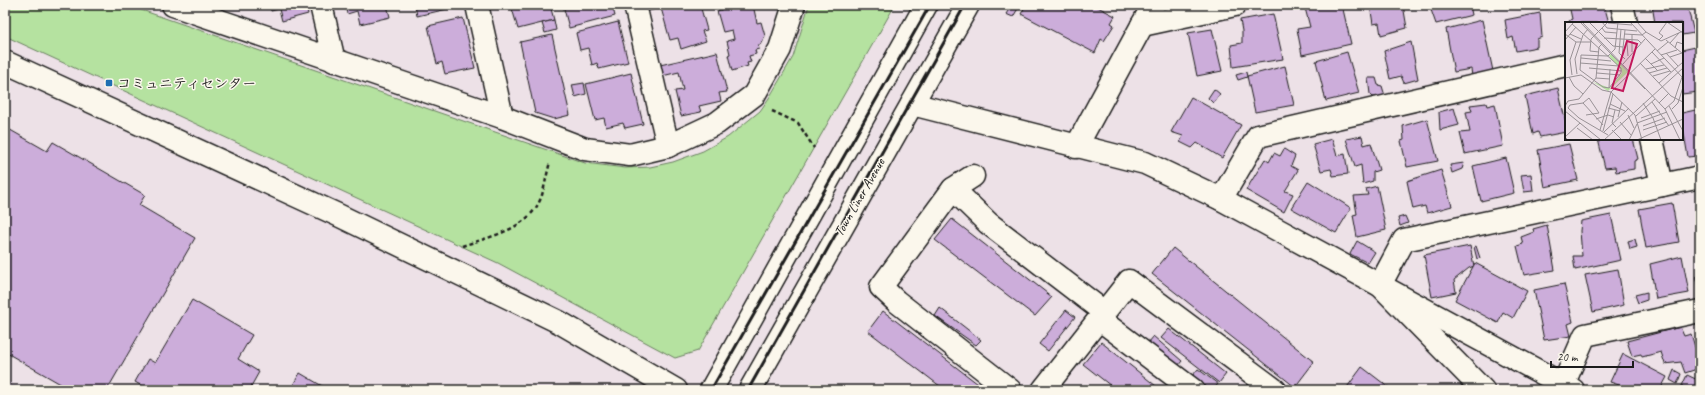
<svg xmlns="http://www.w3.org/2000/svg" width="1705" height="395" font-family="Caveat,'Klee One',sans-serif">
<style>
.built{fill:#e3d1e3}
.green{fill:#b5e2a0;stroke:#687f5e}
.building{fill:#ccadda;stroke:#1c1c1c}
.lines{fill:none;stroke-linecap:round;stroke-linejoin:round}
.minor-casing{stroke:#1c1c1c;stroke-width:25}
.path{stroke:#1c1c1c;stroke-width:2.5;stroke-dasharray:4 3;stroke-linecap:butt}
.minor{stroke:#fbf7ec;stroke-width:22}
.rail{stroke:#1c1c1c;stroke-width:3}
.poi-dot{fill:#1f6fb2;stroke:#fbf7ec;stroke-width:1.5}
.labels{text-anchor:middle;stroke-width:3;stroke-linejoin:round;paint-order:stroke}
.poi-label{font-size:14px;font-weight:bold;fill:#1c1c1c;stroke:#fbf7ec;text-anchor:start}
.street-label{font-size:14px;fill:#1c1c1c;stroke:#fbf7ec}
.inset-road{fill:none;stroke:#999296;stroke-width:1}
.view{fill:#c2185b;fill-opacity:0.15;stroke:#c2185b;stroke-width:2}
.inset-edge{fill:none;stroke:#1c1c1c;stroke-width:2}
</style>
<rect width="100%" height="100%" fill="#ede1e7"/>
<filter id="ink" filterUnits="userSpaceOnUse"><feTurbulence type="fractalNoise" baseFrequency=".025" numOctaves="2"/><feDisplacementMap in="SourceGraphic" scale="8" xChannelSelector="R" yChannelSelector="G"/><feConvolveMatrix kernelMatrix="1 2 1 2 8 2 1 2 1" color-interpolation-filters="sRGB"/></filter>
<g filter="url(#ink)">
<polygon class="built" points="5,379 24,390 5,390"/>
<polygon class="green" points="5,5 127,5 585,163 625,168 650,167 673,162 703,151 728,137 760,111 769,98 793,57 809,5 895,5 698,351 675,358 498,263 5,36"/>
<g class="building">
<polygon points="270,5 306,5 308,14 282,21 279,9 271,11"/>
<polygon points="345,5 387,5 390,17 360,24 357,11 347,14"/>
<polygon points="415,5 455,5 456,7 417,16"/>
<polygon points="511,5 550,5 554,20 518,29"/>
<polygon points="563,5 612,5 615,16 569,28"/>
<polygon points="647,5 700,5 707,30 702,31 706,41 681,49 678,38 670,40 661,8 648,11"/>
<polygon points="739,5 753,5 757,23 761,22 765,36 760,45 758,45 759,49 755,50 756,54 749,56 751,62 747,63 748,66 732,71 728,55 730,54 727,41 734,39 732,30 723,32 717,11"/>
<polygon points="1012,5 1020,5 1013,17 1006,14"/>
<polygon points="1026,5 1094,5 1115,16 1111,23 1114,25 1104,41 1101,39 1095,53 1021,14"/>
<polygon points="1322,5 1342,5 1351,44 1302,55 1297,29 1310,27 1305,8"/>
<polygon points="1370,5 1403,5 1407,28 1381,35 1379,23 1373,24"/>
<polygon points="1443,5 1470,5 1472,15 1436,24 1430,7"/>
<polygon points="1569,5 1604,5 1609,23 1569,23 1569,21 1572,19"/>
<polygon points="1652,5 1687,5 1694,33 1682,35 1682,23 1655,23"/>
<polygon points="1540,13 1542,37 1537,39 1537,47 1516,51 1513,37 1508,39 1505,20"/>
<polygon points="1273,14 1283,59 1233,67 1231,45 1242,43 1242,31 1240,20"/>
<polygon points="463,18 475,68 445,74 442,62 437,64 428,26"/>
<polygon points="554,20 556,30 545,33 542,23"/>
<polygon points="1482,20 1493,71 1472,76 1471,69 1454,72 1446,29"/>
<polygon points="618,22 628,62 599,69 597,63 592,65 588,48 580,50 576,33"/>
<polygon points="1212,29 1222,71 1197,76 1188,33"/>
<polygon points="552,35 570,115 554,119 535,113 520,42"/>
<polygon points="1411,42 1418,79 1404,83 1401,76 1390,79 1384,51"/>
<polygon points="1700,46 1700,97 1697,98 1698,92 1682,94 1682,50"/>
<polygon points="717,52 727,92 719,93 721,101 699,106 701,112 681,116 675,91 683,90 679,72 662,76 660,65"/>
<polygon points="1347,52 1359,93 1326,101 1316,61"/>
<polygon points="1285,66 1294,105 1255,112 1247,76"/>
<polygon points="1246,72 1247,77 1238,80 1236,75"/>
<polygon points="631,73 643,124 625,128 623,123 606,127 604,118 595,120 586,84"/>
<polygon points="1368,78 1376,78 1378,85 1382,86 1385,96 1373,97 1370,94"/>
<polygon points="584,83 586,94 575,97 572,85"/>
<polygon points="1558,88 1566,124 1566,132 1540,137 1538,132 1533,134 1525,96"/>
<polygon points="1214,89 1220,94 1213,103 1208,98"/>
<polygon points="1191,97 1241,125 1222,158 1197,143 1192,148 1180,142 1183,136 1171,132"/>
<polygon points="1486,103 1487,106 1495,104 1503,146 1465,154 1460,133 1470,132 1466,112 1472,111 1470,105"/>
<polygon points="1454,108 1459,125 1440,130 1439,112"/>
<polygon points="1700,109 1700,164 1697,164 1697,156 1688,157 1682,122 1682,113"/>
<polygon points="1427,119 1438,161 1407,167 1401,141 1404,140 1403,126"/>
<polygon points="5,127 47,151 53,142 145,195 139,205 195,238 107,390 71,390 5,352"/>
<polygon points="1362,136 1364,145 1371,143 1379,170 1373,172 1373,181 1363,184 1361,165 1355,167 1346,139"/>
<polygon points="1332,139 1337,156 1345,154 1348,174 1333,176 1331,169 1321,171 1313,144"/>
<polygon points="1598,139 1633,139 1638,159 1634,161 1634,169 1616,172 1615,167 1605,168"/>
<polygon points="1569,144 1578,180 1545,187 1538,150"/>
<polygon points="1284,149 1295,156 1291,166 1298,170 1285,191 1293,194 1284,212 1246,190 1265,159 1269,162 1274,153 1280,156"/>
<polygon points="1506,158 1514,193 1481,201 1473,166"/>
<polygon points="1464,163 1462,169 1452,173 1450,165"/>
<polygon points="1441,170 1452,206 1427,213 1425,206 1413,209 1407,181"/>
<polygon points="1531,174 1533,191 1524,192 1521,175"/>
<polygon points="1308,181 1351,208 1336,233 1291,208"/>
<polygon points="1377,186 1386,230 1357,237 1353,215 1357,214 1354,196 1368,195 1366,189"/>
<polygon points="1672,203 1679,242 1646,248 1639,209"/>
<polygon points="1611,215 1621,260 1575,270 1573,256 1582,256 1580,231 1581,221"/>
<polygon points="1405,216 1408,223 1400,226 1398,218"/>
<polygon points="952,219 1052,297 1035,316 935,240"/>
<polygon points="1547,225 1555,270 1524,275 1517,246 1523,244 1521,237 1534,232 1533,229"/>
<polygon points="1635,239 1637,247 1630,249 1628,241"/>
<polygon points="1357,241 1375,252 1368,263 1350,254"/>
<polygon points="1470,246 1474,266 1469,268 1454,280 1456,292 1432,297 1424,255"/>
<polygon points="1476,246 1480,258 1477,259 1474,247"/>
<polygon points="1173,248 1314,362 1295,387 1152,274"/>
<polygon points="1682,256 1689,293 1656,299 1650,264"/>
<polygon points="1475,263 1527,291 1513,318 1503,312 1498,323 1455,300"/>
<polygon points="1618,269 1624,305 1593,312 1585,275"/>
<polygon points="1700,275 1700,290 1699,290 1695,277"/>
<polygon points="1564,284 1573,322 1568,324 1571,336 1544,340 1534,290"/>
<polygon points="1647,292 1647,300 1638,303 1635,295"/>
<polygon points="192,300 252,335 238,359 259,372 249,390 139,390 142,386 135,382 148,359 155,363"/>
<polygon points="940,308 981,340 976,345 935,316"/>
<polygon points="1066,310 1075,317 1048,351 1039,344"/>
<polygon points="883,311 982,387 980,390 945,390 868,331"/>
<polygon points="1680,327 1684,336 1691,334 1700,363 1700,368 1685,373 1681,362 1665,364 1661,352 1642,357 1641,354 1632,356 1627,341"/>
<polygon points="1169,329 1226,374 1219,383 1161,338"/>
<polygon points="1153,336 1182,361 1177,367 1147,343"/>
<polygon points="1101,342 1161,390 1116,390 1083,364"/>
<polygon points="1623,354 1667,377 1660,390 1621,390 1622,386 1610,382"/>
<polygon points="1362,367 1392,390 1345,390"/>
<polygon points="1198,369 1218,384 1213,390 1209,390 1192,376"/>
<polygon points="1674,370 1681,374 1677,384 1670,380"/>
<polygon points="300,373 329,390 290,390"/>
<polygon points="1687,375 1700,381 1700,390 1680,390"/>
</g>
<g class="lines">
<defs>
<g id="minor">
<polyline points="173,5 502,117 585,149 630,155 668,146 717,123 754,95 780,49 794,5"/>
<polyline points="321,5 334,61"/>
<polyline points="477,5 502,117"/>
<polyline points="635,5 668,146"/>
<polyline points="1622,5 1626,23"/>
<polyline points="1142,25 1235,5"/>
<polyline points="5,62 338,215 559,322 676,390"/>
<polyline points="912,104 1145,163 1221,199 1573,390"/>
<polyline points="1652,139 1662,185"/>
<polyline points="1076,147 1153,5"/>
<polyline points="973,176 953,189 881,287 896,301 1010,390"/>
<polyline points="953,189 988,223 1104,312"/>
<polyline points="1221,199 1258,136 1566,65"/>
<polyline points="1099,319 1193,390"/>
<polyline points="1563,385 1585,335 1700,311"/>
<polyline points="711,390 926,5"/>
<polyline points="750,390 968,5"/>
<polyline points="1043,390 1129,281 1275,390"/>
<polyline points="1483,390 1380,285 1404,240 1700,177"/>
</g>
</defs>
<use href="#minor" class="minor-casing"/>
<g class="path">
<polyline points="772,111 798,123 814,148"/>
<path d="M 462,246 C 492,236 531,229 542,195 C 545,185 547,173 550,162"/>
</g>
<use href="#minor" class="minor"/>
<g class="rail">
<polyline points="711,390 930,5"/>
<polyline points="748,390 965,5"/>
</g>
</g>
</g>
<rect class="poi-dot" x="105" y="79" width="8" height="8" rx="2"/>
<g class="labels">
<g class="poi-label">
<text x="117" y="88">コミュニティセンター</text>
</g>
<g class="street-label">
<text transform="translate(859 197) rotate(-60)" y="5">Town Liner Avenue</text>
</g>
</g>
<g transform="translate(1565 22)">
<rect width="118" height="118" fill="#ede1e7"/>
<path d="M 46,32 L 63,50 L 43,69 L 28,60 L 45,66 L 57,51 L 57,49 L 44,34 Z" fill="#b5e2a0"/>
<path class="inset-road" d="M 15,0 L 80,67M 17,0 L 100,87 L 115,118M 24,0 L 48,24 L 58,25M 37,0 L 42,6 L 72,9M 65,0 L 118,56M 72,0 L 81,10 L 77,13M 102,0 L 118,11M 43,1 L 67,3M 7,2 L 56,46 L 56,51 L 44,66M 37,6 L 40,10 L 52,11M 56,7 L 54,31 L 60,37M 0,10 L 9,0M 81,10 L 96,19 L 118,9M 0,12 L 11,20 L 26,20M 5,12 L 16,17M 59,12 L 77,13M 39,16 L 73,18 L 76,21M 0,18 L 11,5M 94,18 L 98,14 L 94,11 L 102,0M 101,18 L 118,32M 62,21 L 63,34M 105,21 L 114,11M 110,26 L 112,20 L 118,22M 92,29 L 103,20M 34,30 L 25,29 L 26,17 L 43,0M 67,30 L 67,13M 87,30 L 106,50M 101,31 L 113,44M 96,33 L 112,28M 57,35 L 60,8M 105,35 L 117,31M 16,36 L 46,39M 80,36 L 93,49M 15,41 L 54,44M 75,41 L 106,74 L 118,80M 58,42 L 80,17M 86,42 L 99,36M 24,46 L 57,49M 81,47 L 99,43M 32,51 L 55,53M 84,51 L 102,46M 12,52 L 10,37 L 18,13 L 23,7M 7,53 L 5,38 L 11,20M 88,54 L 105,49M 4,55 L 9,64 L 18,72M 0,56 L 16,53 L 37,68 L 46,70 L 70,93 L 77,118M 31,56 L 45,57M 94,61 L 118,40M 44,66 L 38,65 L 15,48 L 16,33 L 43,34 L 50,27 L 53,0M 44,66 L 45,47M 87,80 L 104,104M 18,81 L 38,103M 78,81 L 88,96 L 96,118M 94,81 L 104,71M 45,82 L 60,89M 0,84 L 3,79 L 14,77 L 31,56 L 34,25 L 37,22M 104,84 L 118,109M 43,86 L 55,89M 100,87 L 109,79 L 117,55M 107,87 L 113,81 L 118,65M 50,88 L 47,101 L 51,105M 0,89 L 36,118M 21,93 L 34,91 L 24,76 L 18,81 L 5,83 L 3,86 L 14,96 L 43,113M 63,93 L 69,106M 71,94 L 90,77M 53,95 L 57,80M 76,96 L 95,89M 31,97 L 43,93 L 49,95M 55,100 L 66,113M 72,101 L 102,90M 78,104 L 100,96M 12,106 L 28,118M 35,108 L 46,70 L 90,27M 47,108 L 57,118M 78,108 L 102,100M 38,109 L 48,72M 39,110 L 64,86M 3,118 L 0,115 L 15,101M 39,118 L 118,46M 64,118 L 72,102M 72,118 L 118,97"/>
<path class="view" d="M 62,19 L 72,22 L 58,69 L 47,66 Z"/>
<rect width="118" height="118" class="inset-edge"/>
</g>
<rect width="1705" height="395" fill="none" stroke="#fbf7ec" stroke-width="20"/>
<rect x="10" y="10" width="1685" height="375" fill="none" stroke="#1c1c1c" stroke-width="1.5" filter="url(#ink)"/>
<path d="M1551 361v6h82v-6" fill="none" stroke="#1c1c1c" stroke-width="2"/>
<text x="1557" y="361" font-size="12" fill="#1c1c1c" stroke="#fbf7ec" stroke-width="3" paint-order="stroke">20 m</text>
</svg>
